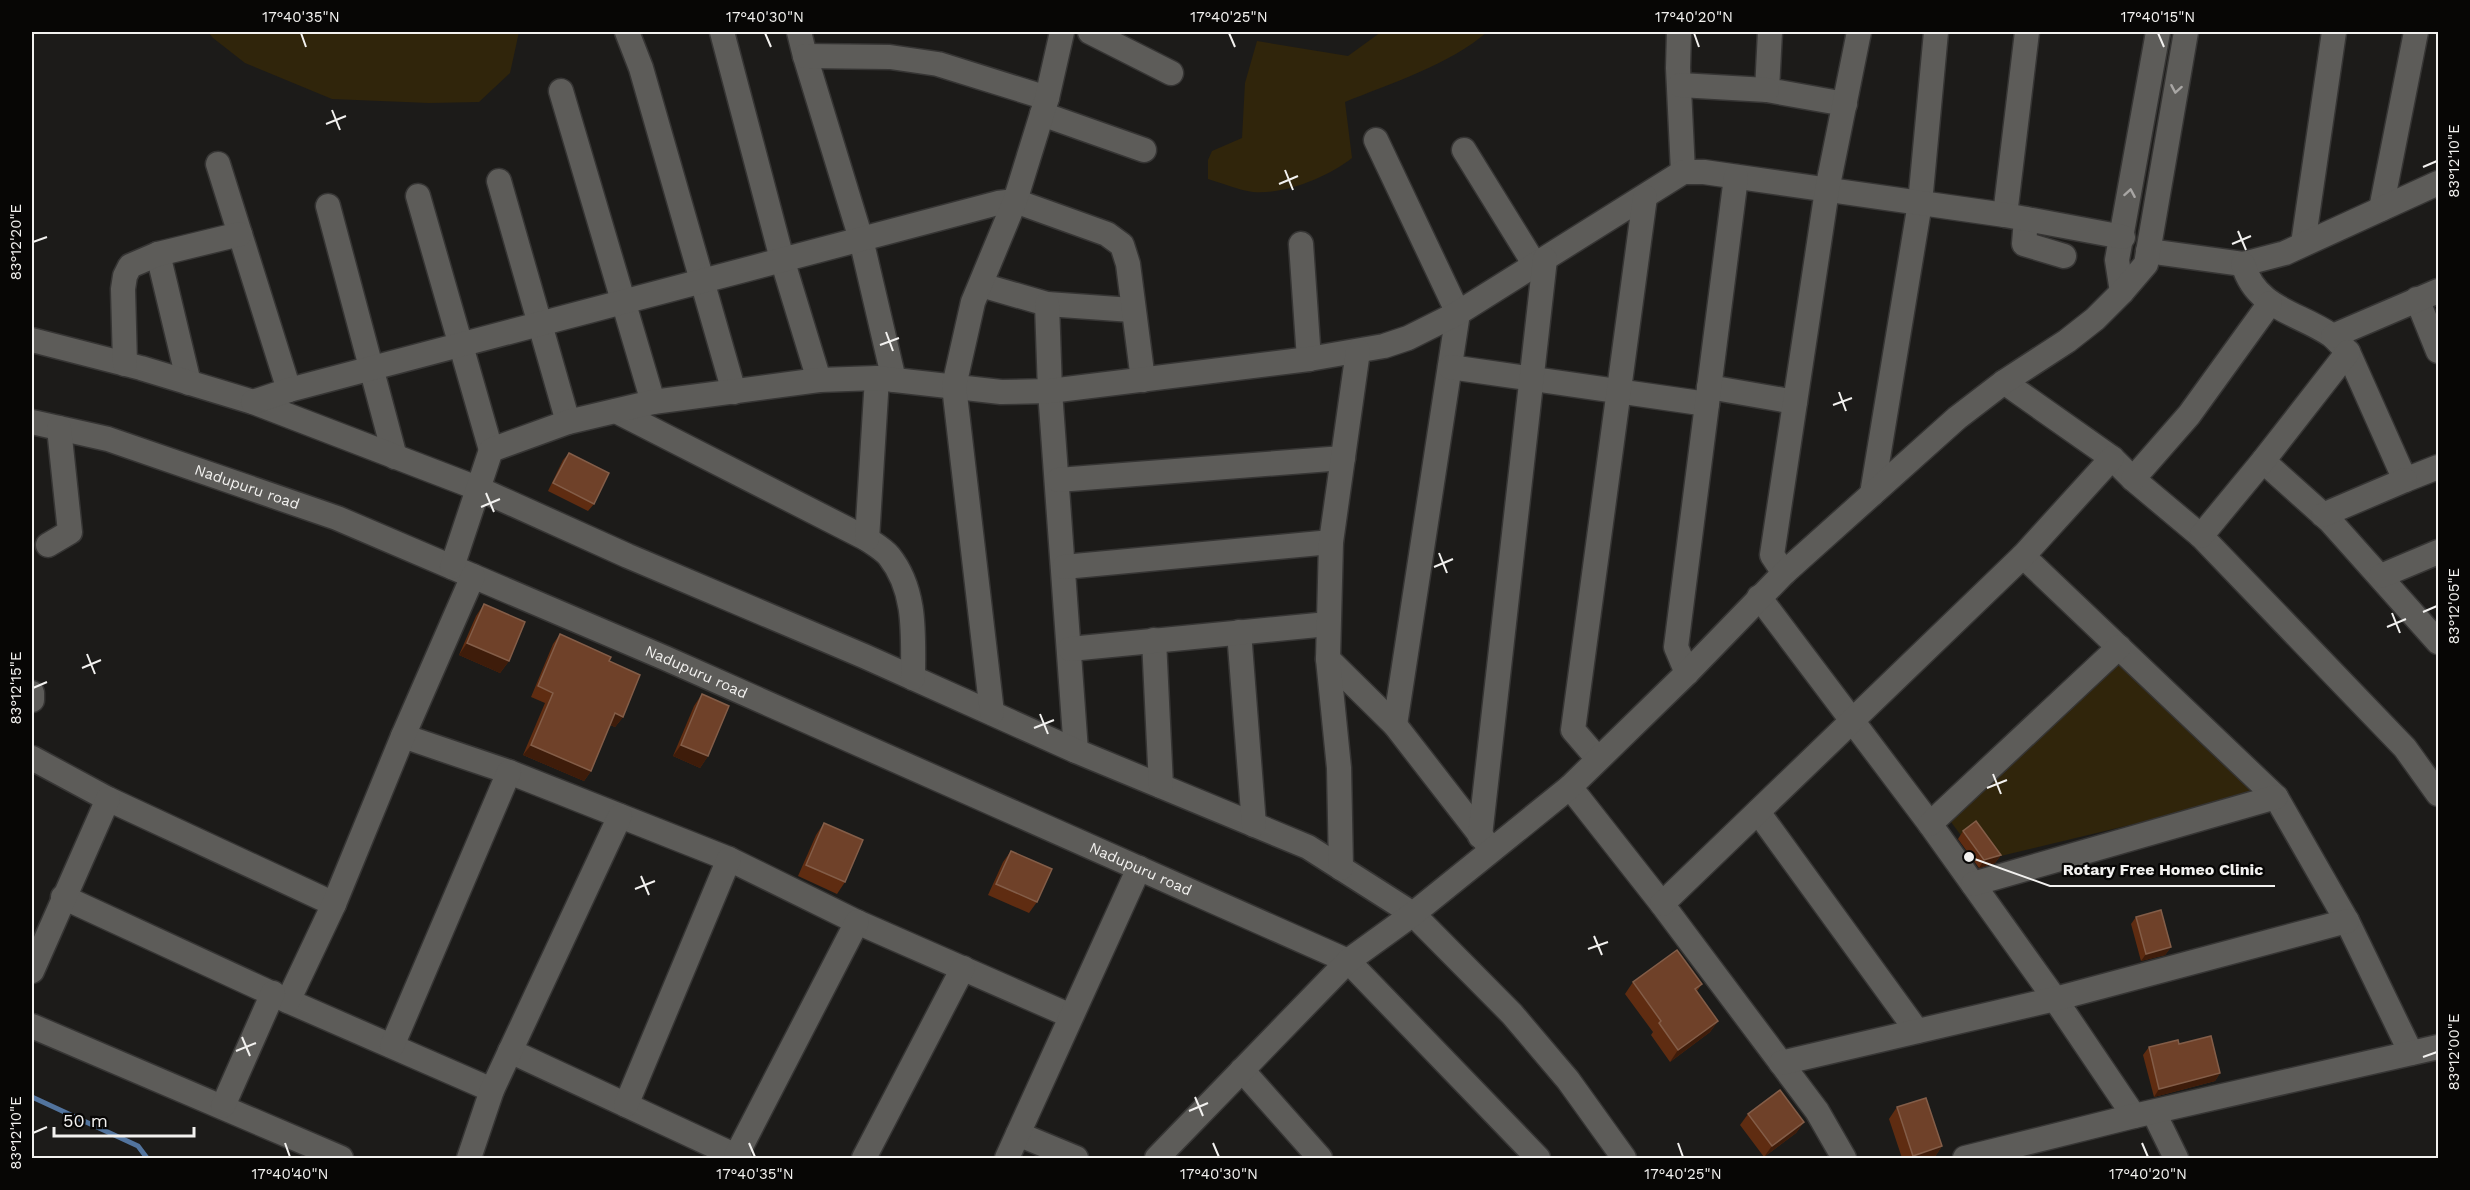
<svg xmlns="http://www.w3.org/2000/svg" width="2470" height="1190" font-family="'Work Sans',sans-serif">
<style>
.green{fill:#30250b}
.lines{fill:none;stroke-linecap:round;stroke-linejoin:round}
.stream{stroke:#52749e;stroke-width:5}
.minor-casing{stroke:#363534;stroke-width:27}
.minor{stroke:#5d5c59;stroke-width:24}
.wall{fill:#5f2c11}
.shaded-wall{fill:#3e1c0a}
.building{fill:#6f4129;stroke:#835d48;stroke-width:1.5}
.oneway{stroke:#a8a6a4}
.ticks{fill:none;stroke:#f2f1ef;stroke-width:2}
.labels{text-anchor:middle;stroke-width:4.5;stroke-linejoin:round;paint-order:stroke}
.street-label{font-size:15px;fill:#f2f1ef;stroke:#070605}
.leader{fill:none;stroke:#f2f1ef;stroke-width:2}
.callout-dot{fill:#f2f1ef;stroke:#070605;stroke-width:2}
.callout-label{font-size:16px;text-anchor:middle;font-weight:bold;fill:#f2f1ef;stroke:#070605;stroke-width:4.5;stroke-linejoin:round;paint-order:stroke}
.neatline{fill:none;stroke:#f2f1ef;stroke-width:2}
.ticks-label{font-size:15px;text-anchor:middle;fill:#f2f1ef}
</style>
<rect width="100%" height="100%" fill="#1c1b19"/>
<g class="green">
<polygon points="208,32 519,32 510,73 479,102 429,103 332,99 245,63 213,38"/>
<path d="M 1381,32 L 1487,32 C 1451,64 1389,84 1345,102 L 1352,158 C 1328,177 1284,195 1253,192 C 1238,190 1222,183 1208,179 L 1208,160 L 1212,151 L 1242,138 L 1245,83 L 1257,41 L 1348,56 Z"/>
<polygon points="2120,658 2259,794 1980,861 1951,822"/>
</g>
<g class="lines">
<polyline class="stream" points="32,1097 138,1146 147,1158"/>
<defs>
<g id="minor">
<polyline points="627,32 641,68 734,392"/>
<polyline points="722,32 782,259 819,380"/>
<polyline points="799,32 805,56 861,239 894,380"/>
<polyline points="1090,32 1171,73"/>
<polyline points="1679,32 1678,68 1683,172"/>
<polyline points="1770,32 1767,90 1845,104"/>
<polyline points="805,56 890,57 938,64 1047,98"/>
<polyline points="1680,85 1767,90"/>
<polyline points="561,91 653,402"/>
<polyline points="1042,114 1144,150"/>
<polyline points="1376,140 1458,313 1395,725"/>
<polyline points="1464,150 1535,265"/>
<polyline points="218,164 289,390"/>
<polyline points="499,181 568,422"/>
<polyline points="418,196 491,450"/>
<polyline points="328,206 395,457"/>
<polyline points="2381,209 2416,32"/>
<polyline points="2005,215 2027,32"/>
<polyline points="2026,219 2024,244 2064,256"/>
<polyline points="1301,244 1309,359"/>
<polyline points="2303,244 2334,32"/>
<polyline points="2148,251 2243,264 2285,253 2438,183"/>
<polyline points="158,254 189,383"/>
<path d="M 2243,264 C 2256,309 2297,312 2331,335 C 2337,340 2343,347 2348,352 L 2405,480 L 2438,467"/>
<polyline points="981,285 1047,304 1132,310"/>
<polyline points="2122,292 2117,260 2158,32"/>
<polyline points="2417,299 2438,351"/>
<polyline points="1047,304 1050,391 1076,751"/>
<polyline points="2333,336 2438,291"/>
<polyline points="32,340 141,368 253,402 477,488 628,556 864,656 1076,751 1308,847 1413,914 1512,1014 1568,1080 1624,1158"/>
<polyline points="125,364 123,289 125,276 130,266 158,254 240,234"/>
<polyline points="1450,367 1707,404"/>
<polyline points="2004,382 2112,458 2133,479 2201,536 2405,748 2438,794"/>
<polyline points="1709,387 1795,402"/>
<polyline points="253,402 289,390 998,203 1015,201 1107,234 1122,245 1128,264 1143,380"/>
<path d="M 616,411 L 867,539 C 874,544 883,549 889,556 C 917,591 913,636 913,678"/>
<path id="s1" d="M 32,422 L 108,439 L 337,518 L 665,658 L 1348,961 L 1538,1158"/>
<polyline points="2263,461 2330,521 2438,642"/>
<polyline points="2133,479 2189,415 2270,303"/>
<polyline points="1058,480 1343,458"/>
<polyline points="1872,494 1920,203 1936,32"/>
<polyline points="2323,515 2405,480"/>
<polyline points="2201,536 2263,461 2348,352"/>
<polyline points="867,539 877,378"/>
<polyline points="48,545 70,532 59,428"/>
<polyline points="2023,556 2276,797 2347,921 2411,1053"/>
<polyline points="452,567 491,450 568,422 653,402 819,380 877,378 1001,392 1050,391 1309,359 1384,346 1408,338 1458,313 1683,172 1704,172 2005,215 2123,237"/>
<polyline points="1064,567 1331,542"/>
<polyline points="1784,573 1772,555 1827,190 1859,32"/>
<polyline points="2381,576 2438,552"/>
<polyline points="1759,597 1930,824 2055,999 2134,1116"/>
<polyline points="1239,632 1254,825"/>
<polyline points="1154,640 1161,786"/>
<polyline points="1070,649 1328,624"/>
<polyline points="1328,659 1395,725 1485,841"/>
<polyline points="1687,673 1676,647 1736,177"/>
<polyline points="32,693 32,700"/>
<polyline points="992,713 954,386 973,302 1015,201 1047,98 1062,32"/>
<polyline points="403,736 509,772 729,859 857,922 1071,1016"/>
<polyline points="32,758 108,799 334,904"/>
<polyline points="1598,759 1573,730 1645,197"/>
<polyline points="1570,787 1662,904 1817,1111 1844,1158"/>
<polyline points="1758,812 1917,1031"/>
<polyline points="1930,824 2119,647"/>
<polyline points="1480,836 1545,259"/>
<polyline points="1341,868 1339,768 1328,659 1331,542 1358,351"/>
<polyline points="1973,884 2276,797"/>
<polyline points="63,897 288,1001 492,1090"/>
<polyline points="1662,904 2023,556 2112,458"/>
<polyline points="32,971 108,799"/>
<polyline points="288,1001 334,904 403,736 473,576"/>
<polyline points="32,1026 341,1158"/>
<polyline points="392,1046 509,772"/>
<polyline points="510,1051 736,1156"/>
<polyline points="1781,1063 2055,999 2347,921"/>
<polyline points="1242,1070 1320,1158"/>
<polyline points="626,1105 729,859"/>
<polyline points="223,1106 273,993"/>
<polyline points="2154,1113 2176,1158"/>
<polyline points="1018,1134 1076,1158"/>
<polyline points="469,1158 492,1090 620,816"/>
<polyline points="740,1158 736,1156 857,922"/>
<polyline points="864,1158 963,968"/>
<polyline points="1007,1158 1139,868"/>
<polyline points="1157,1158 1348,961 1413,914 1570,787 1687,673 1784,573 1957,418 2004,382 2067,341 2095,319 2122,292 2146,264 2186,32"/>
<polyline points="1965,1158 2134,1116 2438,1047"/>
</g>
</defs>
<use href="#minor" class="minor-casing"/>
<use href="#minor" class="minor"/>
</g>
<g class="wall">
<polygon points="569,453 594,504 588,511 548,491 563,460"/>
<polygon points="484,604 509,661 500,673 459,655 476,616"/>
<polygon points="560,634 609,661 623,717 615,727 610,725 591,771 584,781 523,755 545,703 531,697 553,644"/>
<polygon points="702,694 708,756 700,768 673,756 694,706"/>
<polygon points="824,823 845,882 837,894 798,876 816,835"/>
<polygon points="1963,831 2001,855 1995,863 1979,868 1958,839"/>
<polygon points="1011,851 1037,902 1029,913 988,895 1003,862"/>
<polygon points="2136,917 2171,947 2165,955 2141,961 2131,924"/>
<polygon points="1633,982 1702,984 1697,991 1718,1021 1710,1032 1670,1062 1651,1035 1653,1032 1625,994"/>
<polygon points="2179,1044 2220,1073 2215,1081 2154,1097 2143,1055 2149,1047"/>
<polygon points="1897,1107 1942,1146 1934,1158 1902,1158 1889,1119"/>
<polygon points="1748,1114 1804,1122 1796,1133 1764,1157 1740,1125"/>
</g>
<g class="shaded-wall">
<polygon points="467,643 509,661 500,673 459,655"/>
<polygon points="615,713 623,717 615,727 608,724"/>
<polygon points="531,745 591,771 584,781 523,755"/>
<polygon points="681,745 708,756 700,768 673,756"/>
<polygon points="2001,855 1995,863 1979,868 1984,860"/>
<polygon points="2171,947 2165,955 2141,961 2146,954"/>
<polygon points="1718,1021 1710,1032 1670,1062 1678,1050"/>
<polygon points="2220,1073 2215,1081 2154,1097 2159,1089"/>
<polygon points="1804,1122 1796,1133 1764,1157 1772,1146"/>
<polygon points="1942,1146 1934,1158 1911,1158 1913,1156"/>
</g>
<g class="building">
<polygon points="569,453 609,473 594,504 553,483"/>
<polygon points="484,604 525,622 509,661 467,643"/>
<polygon points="560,634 611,657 609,661 640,675 623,717 615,713 591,771 531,745 553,693 538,686"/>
<polygon points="702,694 729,706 708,756 681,745"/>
<polygon points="1976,821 2001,855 1984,860 1963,831"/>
<polygon points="824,823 863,840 845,882 806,865"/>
<polygon points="1011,851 1052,869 1037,902 996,884"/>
<polygon points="2161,910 2171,947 2146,954 2136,917"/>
<polygon points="1677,950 1702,984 1695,989 1718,1021 1678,1050 1659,1023 1661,1021 1633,982"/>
<polygon points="2211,1036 2220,1073 2159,1089 2149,1047 2178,1040 2179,1044"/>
<polygon points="1780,1090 1804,1122 1772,1146 1748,1114"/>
<polygon points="1926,1098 1942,1146 1913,1156 1897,1107"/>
</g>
<defs><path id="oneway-chevron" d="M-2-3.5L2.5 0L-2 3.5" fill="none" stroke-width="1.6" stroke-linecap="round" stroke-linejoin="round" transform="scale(1.5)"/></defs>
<g class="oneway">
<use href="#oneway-chevron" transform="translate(2176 89) rotate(100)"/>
<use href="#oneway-chevron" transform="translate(2130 193) rotate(-80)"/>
</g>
<path class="ticks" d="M 301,33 L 306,47M 765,33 L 771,47M 1229,33 L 1235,47M 1694,33 L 1699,47M 2158,33 L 2164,47M 332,110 L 340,130M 326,124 L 346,116M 2423,167 L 2437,161M 1285,170 L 1293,190M 1279,184 L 1298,176M 2238,231 L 2246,250M 33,242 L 47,237M 2232,244 L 2251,236M 886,332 L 893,351M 880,345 L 899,338M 1839,392 L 1846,411M 1833,405 L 1852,398M 486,493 L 494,512M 481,507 L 500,499M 1439,553 L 1447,573M 1434,567 L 1453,559M 2423,612 L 2437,606M 2392,613 L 2400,633M 2387,627 L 2406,619M 87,654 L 95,674M 82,668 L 101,660M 33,688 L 47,682M 1040,714 L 1048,734M 1034,728 L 1054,720M 1993,774 L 2001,794M 1987,788 L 2007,780M 641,876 L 649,895M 635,889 L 655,881M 1594,936 L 1602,955M 1588,949 L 1608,942M 242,1037 L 250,1056M 236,1051 L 256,1043M 2423,1057 L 2437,1052M 1195,1097 L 1203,1116M 1189,1111 L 1208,1103M 33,1133 L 47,1127M 285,1143 L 290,1157M 749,1143 L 755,1157M 1213,1143 L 1219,1157M 1678,1143 L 1683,1157M 2142,1143 L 2148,1157"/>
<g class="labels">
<g class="street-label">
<text dy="5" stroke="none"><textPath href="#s1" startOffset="225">Nadupuru road</textPath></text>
<text dy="5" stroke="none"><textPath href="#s1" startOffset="711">Nadupuru road</textPath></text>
<text dy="5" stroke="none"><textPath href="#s1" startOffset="1197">Nadupuru road</textPath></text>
</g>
</g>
<path class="leader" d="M1969 857L2050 886H2275"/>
<circle class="callout-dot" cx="1969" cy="857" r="6"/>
<g class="callout-label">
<text x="2163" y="875">Rotary Free Homeo Clinic</text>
</g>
<rect width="2470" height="1190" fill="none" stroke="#070605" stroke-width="66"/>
<path d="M54 1127v9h140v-9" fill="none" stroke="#f2f1ef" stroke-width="3"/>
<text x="63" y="1127" font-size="18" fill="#f2f1ef" stroke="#070605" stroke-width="4.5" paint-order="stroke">50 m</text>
<rect x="33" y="33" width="2404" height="1124" class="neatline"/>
<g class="ticks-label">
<text x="301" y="22">17°40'35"N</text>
<text x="765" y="22">17°40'30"N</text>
<text x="1229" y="22">17°40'25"N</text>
<text x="1694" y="22">17°40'20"N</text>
<text x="2158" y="22">17°40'15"N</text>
<text transform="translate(2454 161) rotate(-90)" y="5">83°12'10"E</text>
<text transform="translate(16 242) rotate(-90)" y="5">83°12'20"E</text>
<text transform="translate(2454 606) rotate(-90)" y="5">83°12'05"E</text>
<text transform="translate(16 688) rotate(-90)" y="5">83°12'15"E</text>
<text transform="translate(2454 1052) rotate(-90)" y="5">83°12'00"E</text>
<text transform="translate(16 1133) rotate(-90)" y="5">83°12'10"E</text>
<text x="290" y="1179">17°40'40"N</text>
<text x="755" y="1179">17°40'35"N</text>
<text x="1219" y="1179">17°40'30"N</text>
<text x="1683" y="1179">17°40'25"N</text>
<text x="2148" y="1179">17°40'20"N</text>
</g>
</svg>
